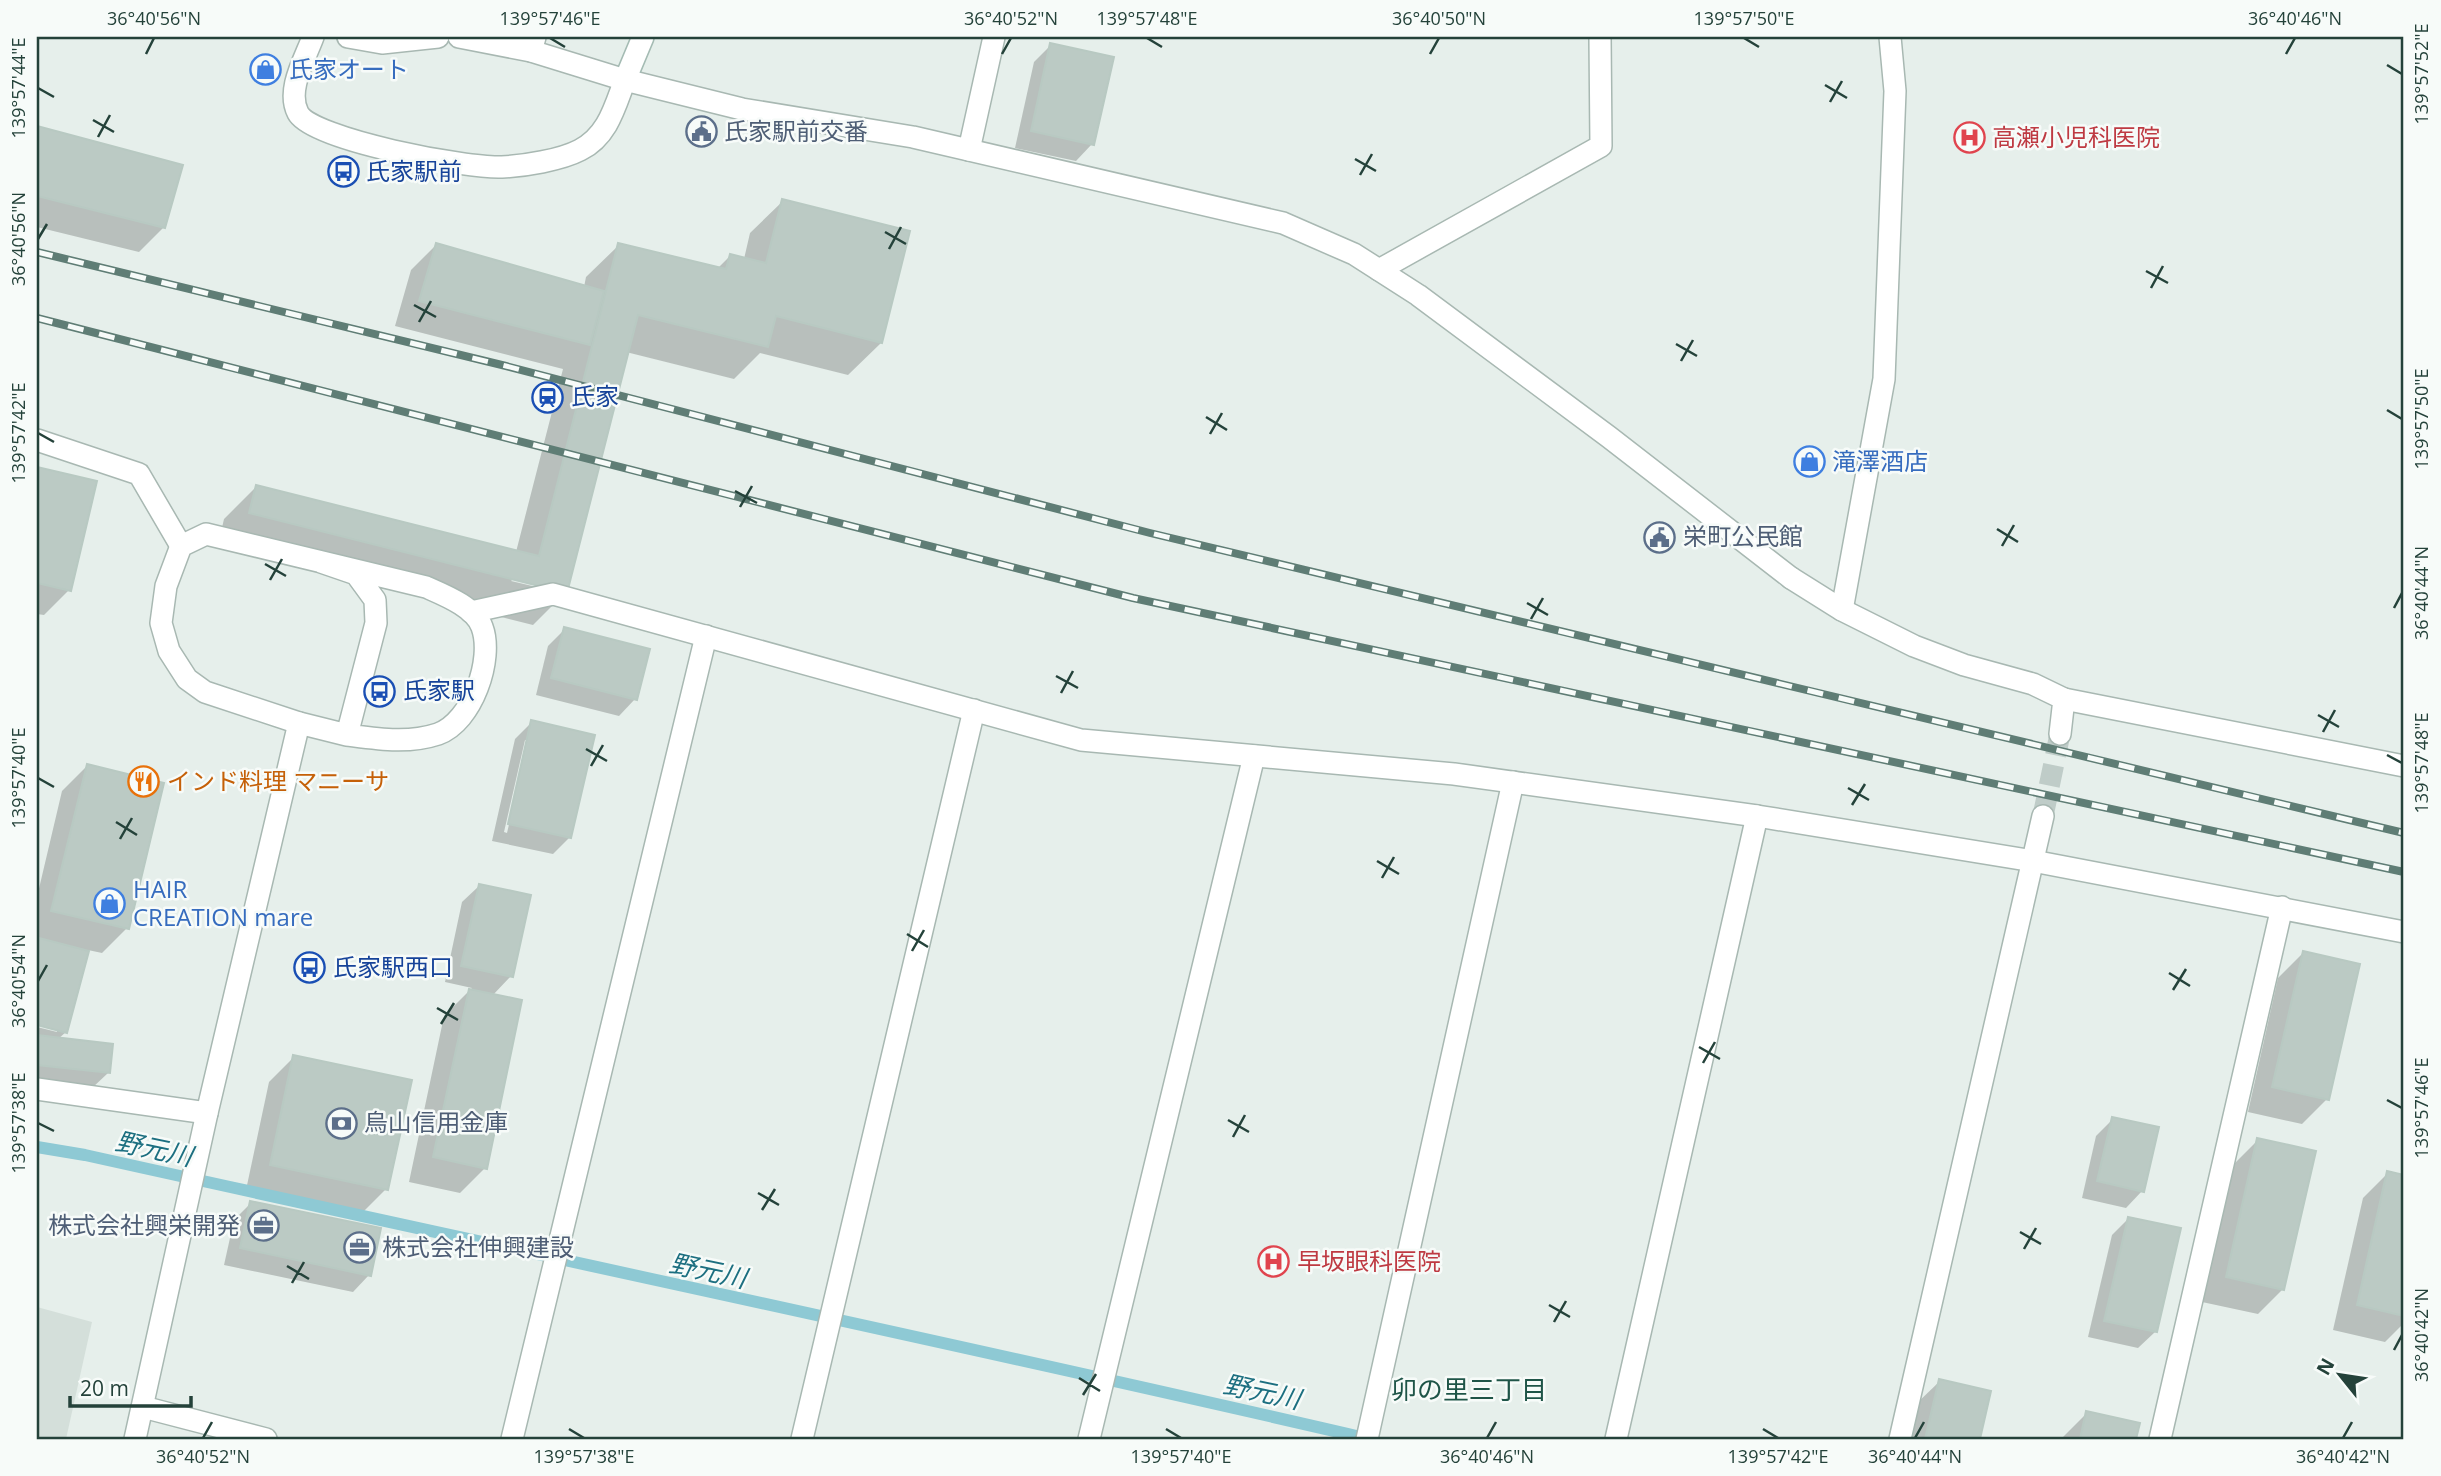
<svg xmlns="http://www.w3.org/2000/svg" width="2441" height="1476" font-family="'Open Sans','Noto Sans JP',sans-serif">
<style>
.built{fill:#d4dfda}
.shadow{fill:#0003;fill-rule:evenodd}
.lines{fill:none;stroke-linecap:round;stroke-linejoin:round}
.stream{stroke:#8ec9d4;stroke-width:12}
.building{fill:#bbcac4;stroke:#b8c9c2;stroke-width:2}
.minor-tunnel{stroke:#bfccc8;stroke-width:21;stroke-dasharray:21 10;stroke-linecap:butt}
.minor-casing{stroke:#a8b8b2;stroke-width:24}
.tertiary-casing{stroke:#a8b8b2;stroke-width:24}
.secondary-casing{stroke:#a4bbb3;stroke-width:24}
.minor{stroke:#fff;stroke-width:21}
.tertiary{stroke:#fff;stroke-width:21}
.secondary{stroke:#fff;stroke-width:21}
.rail-casing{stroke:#5f7d75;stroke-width:8}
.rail{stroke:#f7fbf9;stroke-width:5;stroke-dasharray:16;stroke-linecap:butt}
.ticks{fill:none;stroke:#24423a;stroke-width:2.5}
.labels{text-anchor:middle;stroke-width:5;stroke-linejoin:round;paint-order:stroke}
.shop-label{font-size:24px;fill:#366cbe;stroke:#f7fbf9;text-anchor:start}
.service-label{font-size:24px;fill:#4e5e75;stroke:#f7fbf9;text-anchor:start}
.health-label{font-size:24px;fill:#be3a42;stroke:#f7fbf9;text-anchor:start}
.transit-label{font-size:24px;fill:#164399;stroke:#f7fbf9;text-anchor:start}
.food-label{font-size:24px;fill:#c56008;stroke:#f7fbf9;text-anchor:start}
.water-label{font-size:26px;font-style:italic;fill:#1c6f80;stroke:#f7fbf9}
.neighbourhood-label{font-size:26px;fill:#1f5548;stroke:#f7fbf9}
.neatline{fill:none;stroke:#24423a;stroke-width:2.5}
.ticks-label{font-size:18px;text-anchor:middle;fill:#24423a}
</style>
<rect width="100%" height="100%" fill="#e6efeb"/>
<polygon class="built" points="37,1307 92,1322 66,1439 37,1439"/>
<g class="shadow">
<polygon points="1051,45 1092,144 1076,161 1015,148 1034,62"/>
<polygon points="37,127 180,166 164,227 139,252 37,227"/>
<path d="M 783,201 L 881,343 L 848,375 L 760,353 L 734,379 L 626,352 L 566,592 L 533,625 L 218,545 L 224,519 L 257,486 L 516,552 L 563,369 L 395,326 L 411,270 L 436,245 L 584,287 L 586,277 L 619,245 L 717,269 L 730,256 L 744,259 L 750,233 ZM 514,578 L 545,586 L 545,589 L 511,581 Z"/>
<polygon points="37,468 94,482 69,590 44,615 37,614"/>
<polygon points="565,629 635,699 619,716 536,695 548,646"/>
<path d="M 532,722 L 570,837 L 553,854 L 492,841 L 515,739 ZM 525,740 L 529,740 L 507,833 L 504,832 Z"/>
<polygon points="87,766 127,928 102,953 88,950 66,1032 58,1039 108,1073 91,1089 37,1083 37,1027 57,1032 57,1028 37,1023 37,943 40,939 37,938 37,897 62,791"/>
<polygon points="479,886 511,976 492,996 485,1168 460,1193 409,1182 444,1016 472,988 445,982 462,902"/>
<polygon points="2303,953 2327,1099 2302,1124 2248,1112 2278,978"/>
<polygon points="294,1057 386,1189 361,1214 246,1190 269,1082"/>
<polygon points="2113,1119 2142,1191 2126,1208 2082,1198 2096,1136"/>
<polygon points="2258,1140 2283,1289 2258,1314 2202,1302 2233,1165"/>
<polygon points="2388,1173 2404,1176 2404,1323 2385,1342 2333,1330 2363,1198"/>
<polygon points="251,1203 369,1275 353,1292 224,1265 234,1220"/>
<polygon points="2129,1218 2155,1332 2138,1348 2088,1337 2112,1235"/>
<polygon points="1940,1381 1989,1392 1979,1439 1907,1439 1914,1406"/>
<polygon points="2087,1413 2138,1424 2134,1439 2061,1439"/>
</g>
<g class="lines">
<path class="stream" d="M 37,1147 L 85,1155 C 513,1250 942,1340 1369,1439"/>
</g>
<g class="building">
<polygon points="1050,43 1114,57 1094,145 1031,131"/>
<polygon points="37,126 183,165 165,228 37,196"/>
<polygon points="782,199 910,231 882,343 776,316 768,347 638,315 567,593 249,513 256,485 539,556 618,243 726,269 730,254 766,263"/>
<polygon points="436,243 604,291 590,345 419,301"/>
<polygon points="37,467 97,481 71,591 37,583"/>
<polygon points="564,627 650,649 637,700 551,678"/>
<polygon points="531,720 595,735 571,838 508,824"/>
<polygon points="87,764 164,783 129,929 51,911"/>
<polygon points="479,884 531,895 513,977 461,966"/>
<polygon points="39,938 89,951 67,1033 37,1025 37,946"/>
<polygon points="2303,951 2360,964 2329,1100 2272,1087"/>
<polygon points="469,989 522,1000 487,1169 433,1157"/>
<polygon points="37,1035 113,1044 110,1073 37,1065"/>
<polygon points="293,1055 412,1080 388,1190 270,1165"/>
<polygon points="2112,1117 2159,1127 2144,1192 2097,1181"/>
<polygon points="2257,1138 2316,1151 2284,1290 2226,1277"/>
<polygon points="2387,1171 2404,1175 2404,1316 2357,1305"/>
<polygon points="250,1201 381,1228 371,1276 240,1248"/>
<polygon points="2128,1217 2181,1228 2157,1332 2104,1321"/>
<polygon points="1939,1379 1991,1391 1980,1439 1925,1439"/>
<polygon points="2086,1411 2140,1423 2136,1439 2080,1439"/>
</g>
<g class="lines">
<polyline class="minor-tunnel" points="2043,816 2060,734"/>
<defs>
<g id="minor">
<polyline points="531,51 535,37"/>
<polyline points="969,150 994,37"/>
<polyline points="1379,270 1601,146 1600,37"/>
<polyline points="37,440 139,474 181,546"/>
<polyline points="1791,578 1842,610 1914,646 1964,665 2033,684 2064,699 2060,734"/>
<polyline points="1842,610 1884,379 1895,91 1890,37"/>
<polyline points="471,612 553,594 1081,740 1454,774 1757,816 2033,861 2404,932"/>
<polyline points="2064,699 2404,766"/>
<polyline points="37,1089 207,1113"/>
<polyline points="143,1407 266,1439"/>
<polyline points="512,1439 706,636"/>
<polyline points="802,1439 974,710"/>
<polyline points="1089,1439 1254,756"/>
<polyline points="1367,1439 1513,782"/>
<polyline points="1616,1439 1757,816"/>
<polyline points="1900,1439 2043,816"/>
<polyline points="2160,1439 2282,907"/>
</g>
<g id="tertiary">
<path d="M 313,37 C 305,59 286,90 298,113 C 312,140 470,169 502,167 C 524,166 561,160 580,150 C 608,136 615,106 625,80"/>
<polyline points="348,37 382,43 438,37"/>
<polyline points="459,37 531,51 625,80 742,109 913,137 1283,223 1354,254 1418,295 1609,437 1791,578"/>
<path d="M 321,562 L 356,574 L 375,600 L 376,623 L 347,735 L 299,723 L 205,692 L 187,679 L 169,651 L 161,623 L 166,586 L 181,546 L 206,534 L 426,587 C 444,595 475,607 482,627 C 494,659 472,722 438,734 C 408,744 378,739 347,735"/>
<polyline points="135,1439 207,1113 299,723"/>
</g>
<polyline id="secondary" points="625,80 643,37"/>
</defs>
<use href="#minor" class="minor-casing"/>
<use href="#tertiary" class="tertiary-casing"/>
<use href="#secondary" class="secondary-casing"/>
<use href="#minor" class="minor"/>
<use href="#tertiary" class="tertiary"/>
<use href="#secondary" class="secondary"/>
<defs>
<g id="rail">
<polyline points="37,252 506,366 1150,533 2404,833"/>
<polyline points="37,318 1133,598 2404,872"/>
</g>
</defs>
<use href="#rail" class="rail-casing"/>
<use href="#rail" class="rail"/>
</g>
<path class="ticks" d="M 550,38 L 565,47M 1147,38 L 1162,47M 1744,38 L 1759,47M 146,54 L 154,38M 1002,54 L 1011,38M 1430,54 L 1439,38M 2286,54 L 2295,38M 2387,65 L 2402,74M 1825,85 L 1847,98M 38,88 L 54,97M 1830,102 L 1842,81M 93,120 L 114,132M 98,137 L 110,115M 1355,159 L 1376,171M 1360,175 L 1372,154M 885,232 L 906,244M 38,239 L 47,224M 889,249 L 901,227M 2146,271 L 2168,283M 2151,288 L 2163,266M 414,305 L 436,317M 419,322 L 431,301M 1676,344 L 1697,356M 1681,361 L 1693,340M 2387,410 L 2402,419M 1206,417 L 1227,430M 38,433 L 54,442M 1210,434 L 1222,413M 735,491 L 757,503M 740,507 L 752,486M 1997,529 L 2018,542M 2002,546 L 2014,525M 265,564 L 286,576M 270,580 L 282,559M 1527,603 L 1548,615M 2394,608 L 2402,593M 1531,619 L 1543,598M 1056,676 L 1078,688M 1061,693 L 1073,671M 2318,715 L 2339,727M 2323,732 L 2335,710M 586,749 L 607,761M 2387,755 L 2402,763M 591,766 L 603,745M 38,778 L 54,787M 1848,788 L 1869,800M 1852,805 L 1865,784M 116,822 L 137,835M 120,839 L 132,818M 1377,861 L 1399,874M 1382,878 L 1394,857M 907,934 L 928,947M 912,951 L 924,930M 2169,973 L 2190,986M 38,981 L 47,965M 2173,990 L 2186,969M 437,1008 L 458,1020M 441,1024 L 454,1003M 1699,1047 L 1720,1059M 1703,1063 L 1715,1042M 2387,1100 L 2402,1108M 1228,1120 L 1249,1132M 38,1123 L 54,1131M 1233,1137 L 1245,1115M 758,1193 L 779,1205M 762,1210 L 775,1189M 2020,1232 L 2041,1244M 2024,1249 L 2036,1228M 287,1266 L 309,1279M 292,1283 L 304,1262M 1549,1305 L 1570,1317M 1554,1322 L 1566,1301M 2394,1350 L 2402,1335M 1079,1378 L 1100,1391M 1083,1395 L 1096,1374M 569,1429 L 584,1438M 1166,1429 L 1181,1438M 1763,1429 L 1778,1438M 203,1438 L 212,1422M 1487,1438 L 1496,1422M 1915,1438 L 1924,1422M 2343,1438 L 2352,1422"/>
<defs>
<symbol id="shop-ring" viewBox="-11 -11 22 22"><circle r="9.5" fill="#f7fbf9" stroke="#3f7fe0" stroke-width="1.5"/><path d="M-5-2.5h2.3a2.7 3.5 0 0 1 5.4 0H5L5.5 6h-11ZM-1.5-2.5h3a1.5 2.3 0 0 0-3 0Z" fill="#3f7fe0"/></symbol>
<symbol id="civic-ring" viewBox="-11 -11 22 22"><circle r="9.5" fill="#f7fbf9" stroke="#5c6f8a" stroke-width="1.5"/><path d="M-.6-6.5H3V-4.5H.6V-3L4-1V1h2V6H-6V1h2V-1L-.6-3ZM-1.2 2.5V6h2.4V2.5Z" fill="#5c6f8a"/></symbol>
<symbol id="hospital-ring" viewBox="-11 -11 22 22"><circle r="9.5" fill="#f7fbf9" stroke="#e0444e" stroke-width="1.5"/><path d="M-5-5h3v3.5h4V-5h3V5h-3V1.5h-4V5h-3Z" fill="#e0444e"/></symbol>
<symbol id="bus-ring" viewBox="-11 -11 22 22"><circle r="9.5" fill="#f7fbf9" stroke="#1a4fb4" stroke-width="1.5"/><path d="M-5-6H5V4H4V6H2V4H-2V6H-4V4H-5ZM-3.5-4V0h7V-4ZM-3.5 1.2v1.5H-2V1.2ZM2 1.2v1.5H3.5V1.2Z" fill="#1a4fb4"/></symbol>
<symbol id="station-ring" viewBox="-11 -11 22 22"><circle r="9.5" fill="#f7fbf9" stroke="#1a4fb4" stroke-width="1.5"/><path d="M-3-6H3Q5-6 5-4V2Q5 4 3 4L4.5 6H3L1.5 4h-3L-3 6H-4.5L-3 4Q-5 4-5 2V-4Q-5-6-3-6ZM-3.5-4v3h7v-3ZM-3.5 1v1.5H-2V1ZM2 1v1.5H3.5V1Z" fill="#1a4fb4"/></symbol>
<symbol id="restaurant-ring" viewBox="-11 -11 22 22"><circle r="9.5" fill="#f7fbf9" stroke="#e8710a" stroke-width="1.5"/><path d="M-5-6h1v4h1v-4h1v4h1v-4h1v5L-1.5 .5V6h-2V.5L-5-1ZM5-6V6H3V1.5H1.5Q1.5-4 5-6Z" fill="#e8710a"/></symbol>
<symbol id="bank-ring" viewBox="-11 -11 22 22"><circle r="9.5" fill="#f7fbf9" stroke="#5c6f8a" stroke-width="1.5"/><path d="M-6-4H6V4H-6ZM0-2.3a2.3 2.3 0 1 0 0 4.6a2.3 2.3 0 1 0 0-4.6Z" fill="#5c6f8a"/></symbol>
<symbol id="office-ring" viewBox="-11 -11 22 22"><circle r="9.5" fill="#f7fbf9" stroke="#5c6f8a" stroke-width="1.5"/><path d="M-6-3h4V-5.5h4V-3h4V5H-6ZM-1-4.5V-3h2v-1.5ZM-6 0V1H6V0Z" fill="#5c6f8a"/></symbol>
</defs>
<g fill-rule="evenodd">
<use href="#shop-ring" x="248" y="52" width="35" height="35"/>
<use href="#civic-ring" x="684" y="114" width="35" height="35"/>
<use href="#hospital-ring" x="1952" y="120" width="35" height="35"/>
<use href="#bus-ring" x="326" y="154" width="35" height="35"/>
<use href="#station-ring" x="530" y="380" width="35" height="35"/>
<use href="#shop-ring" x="1792" y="444" width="35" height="35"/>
<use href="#civic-ring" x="1642" y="520" width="35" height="35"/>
<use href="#bus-ring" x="362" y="674" width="35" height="35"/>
<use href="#restaurant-ring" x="126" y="764" width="35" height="35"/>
<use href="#shop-ring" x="92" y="886" width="35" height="35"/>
<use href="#bus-ring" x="292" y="950" width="35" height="35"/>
<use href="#bank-ring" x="324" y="1106" width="35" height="35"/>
<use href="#office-ring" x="246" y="1208" width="35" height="35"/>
<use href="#office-ring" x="342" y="1230" width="35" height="35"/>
<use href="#hospital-ring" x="1256" y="1244" width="35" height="35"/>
</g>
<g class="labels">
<g class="shop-label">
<text x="289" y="78">氏家オート</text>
<text x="1832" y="470">滝澤酒店</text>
<text x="133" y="898">HAIR<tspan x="133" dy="28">CREATION mare</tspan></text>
</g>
<g class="service-label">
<text x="724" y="140">氏家駅前交番</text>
<text x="1683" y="545">栄町公民館</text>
<text x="364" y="1131">烏山信用金庫</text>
<text x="240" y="1234" text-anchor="end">株式会社興栄開発</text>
<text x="382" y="1256">株式会社伸興建設</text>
</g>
<g class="health-label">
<text x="1992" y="146">高瀬小児科医院</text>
<text x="1297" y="1270">早坂眼科医院</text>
</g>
<g class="transit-label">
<text x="366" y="180">氏家駅前</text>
<text x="571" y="405">氏家</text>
<text x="403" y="699">氏家駅</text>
<text x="333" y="976">氏家駅西口</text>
</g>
<g class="food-label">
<text x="167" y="790">インド料理 マニーサ</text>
</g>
<g class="water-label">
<text transform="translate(154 1149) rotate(12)" y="9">野元川</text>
<text transform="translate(708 1271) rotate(12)" y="9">野元川</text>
<text transform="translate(1262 1392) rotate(12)" y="9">野元川</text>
</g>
<g class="neighbourhood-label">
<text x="1469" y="1399">卯の里三丁目</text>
</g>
</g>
<rect width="2441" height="1476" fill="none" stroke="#f7fbf9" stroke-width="77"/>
<g transform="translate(2340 1375) rotate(300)" stroke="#f7fbf9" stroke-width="5" paint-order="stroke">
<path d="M0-5L12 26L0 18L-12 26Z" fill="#24423a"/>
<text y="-10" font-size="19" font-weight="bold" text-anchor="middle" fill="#24423a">N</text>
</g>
<path d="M70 1396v10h121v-10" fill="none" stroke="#24423a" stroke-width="3.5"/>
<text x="80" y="1396" font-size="21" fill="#24423a" stroke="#f7fbf9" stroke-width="5" paint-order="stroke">20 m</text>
<rect x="38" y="38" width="2364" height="1400" class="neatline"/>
<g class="ticks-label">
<text x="154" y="25">36°40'56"N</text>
<text x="550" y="25">139°57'46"E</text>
<text x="1011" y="25">36°40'52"N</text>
<text x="1147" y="25">139°57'48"E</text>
<text x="1439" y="25">36°40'50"N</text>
<text x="1744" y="25">139°57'50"E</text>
<text x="2295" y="25">36°40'46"N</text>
<text transform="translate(2422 74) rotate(-90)" y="6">139°57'52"E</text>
<text transform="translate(19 88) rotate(-90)" y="6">139°57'44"E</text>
<text transform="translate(19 239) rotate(-90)" y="6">36°40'56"N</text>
<text transform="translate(2422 419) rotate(-90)" y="6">139°57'50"E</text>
<text transform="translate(19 433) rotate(-90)" y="6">139°57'42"E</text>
<text transform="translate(2422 593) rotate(-90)" y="6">36°40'44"N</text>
<text transform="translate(2422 763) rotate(-90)" y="6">139°57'48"E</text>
<text transform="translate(19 778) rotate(-90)" y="6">139°57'40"E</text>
<text transform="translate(19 981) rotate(-90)" y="6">36°40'54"N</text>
<text transform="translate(2422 1108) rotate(-90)" y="6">139°57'46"E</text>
<text transform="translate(19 1123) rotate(-90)" y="6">139°57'38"E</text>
<text transform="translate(2422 1335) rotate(-90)" y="6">36°40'42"N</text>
<text x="203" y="1463">36°40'52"N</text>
<text x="584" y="1463">139°57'38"E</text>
<text x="1181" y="1463">139°57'40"E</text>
<text x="1487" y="1463">36°40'46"N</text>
<text x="1778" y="1463">139°57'42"E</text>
<text x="1915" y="1463">36°40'44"N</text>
<text x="2343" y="1463">36°40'42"N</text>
</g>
</svg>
